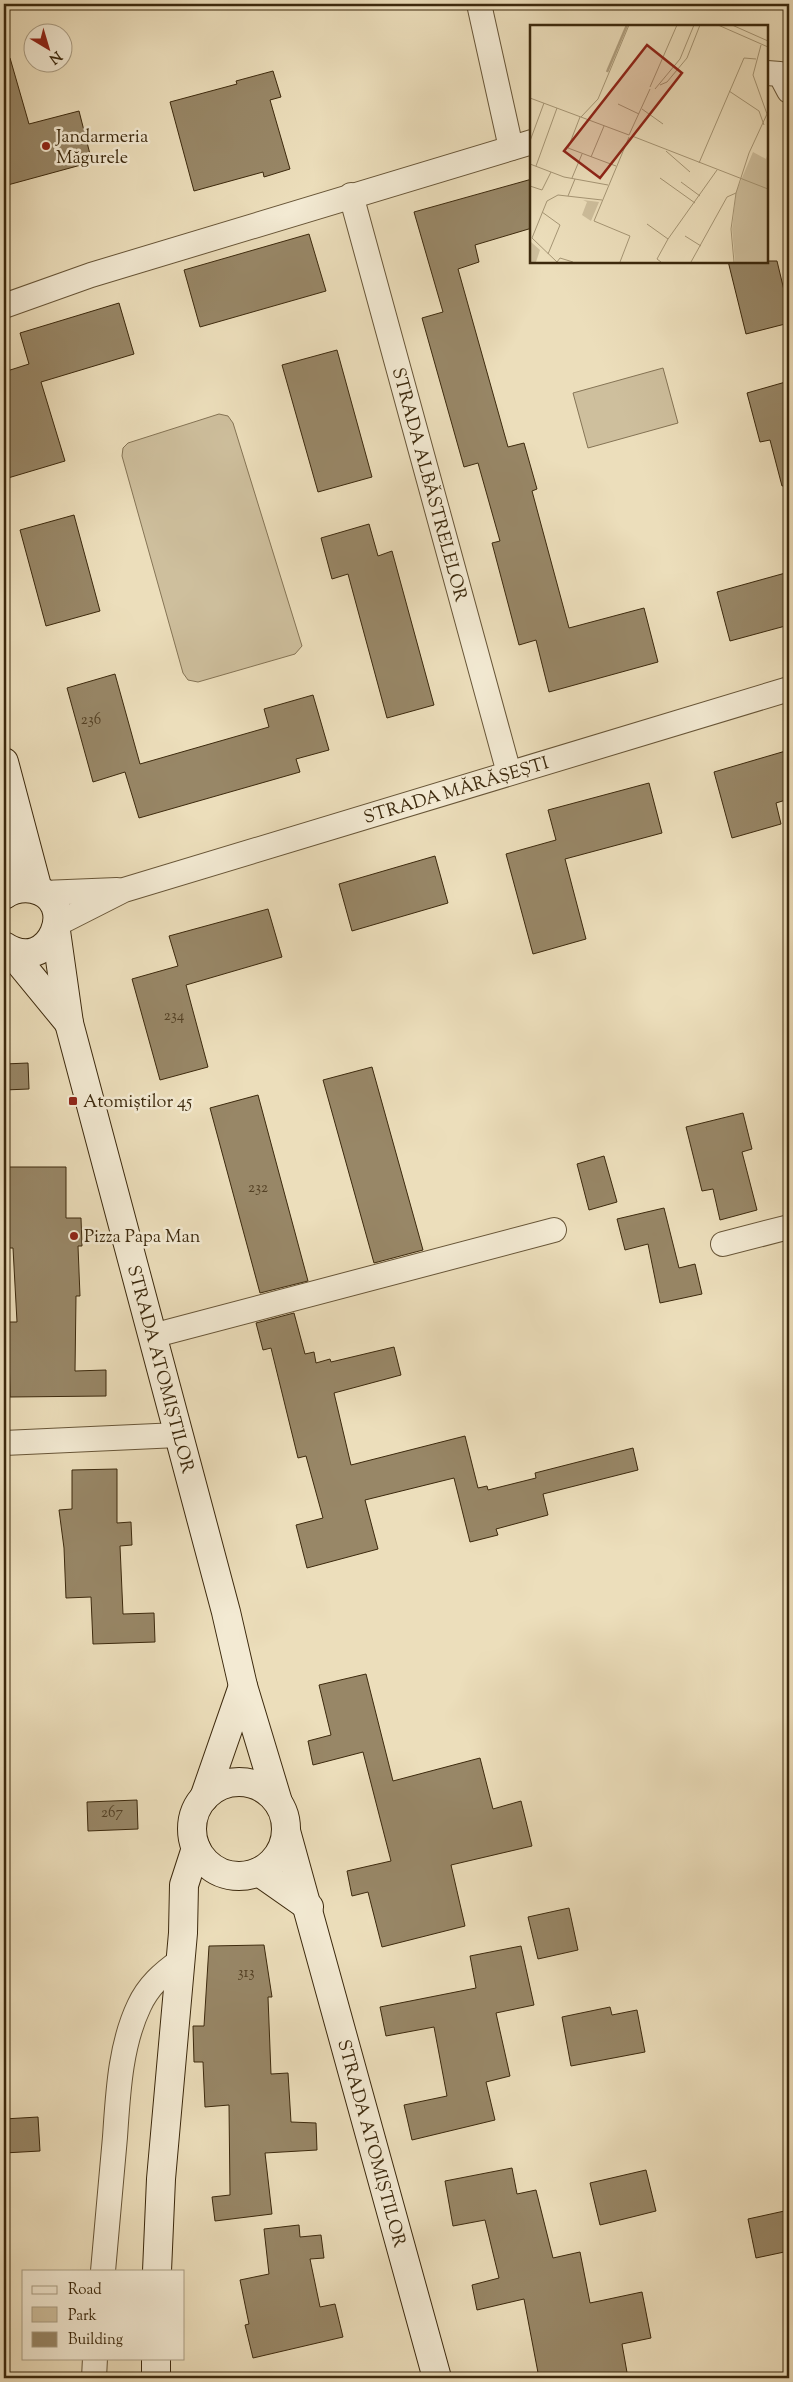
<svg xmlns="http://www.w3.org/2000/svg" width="793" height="2382" font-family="'Sorts Mill Goudy',serif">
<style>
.green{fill:#cebf9d;stroke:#857455}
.building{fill:#988767;stroke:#3c290d}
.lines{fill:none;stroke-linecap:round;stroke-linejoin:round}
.minor-casing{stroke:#685638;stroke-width:26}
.secondary-casing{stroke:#3c290d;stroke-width:30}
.minor{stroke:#f3ead3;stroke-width:24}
.secondary{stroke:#f3ead3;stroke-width:28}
.poi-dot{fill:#8f2418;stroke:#f3ead3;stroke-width:2}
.labels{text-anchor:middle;stroke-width:5;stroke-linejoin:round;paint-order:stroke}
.number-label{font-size:15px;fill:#534024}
.poi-label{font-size:18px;fill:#3c290d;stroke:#f3ead3;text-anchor:start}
.street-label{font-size:18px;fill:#3c290d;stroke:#f3ead3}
.inset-river{fill:none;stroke:#b0a080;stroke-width:2.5}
.inset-road{fill:none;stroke:#a69675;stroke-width:1}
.view{fill:#8f2418;fill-opacity:0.15;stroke:#8f2418;stroke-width:2.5}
.inset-edge{fill:none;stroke:#3c290d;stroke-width:2.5}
</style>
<rect width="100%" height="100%" fill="#ecdebb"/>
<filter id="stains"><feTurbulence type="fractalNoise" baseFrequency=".004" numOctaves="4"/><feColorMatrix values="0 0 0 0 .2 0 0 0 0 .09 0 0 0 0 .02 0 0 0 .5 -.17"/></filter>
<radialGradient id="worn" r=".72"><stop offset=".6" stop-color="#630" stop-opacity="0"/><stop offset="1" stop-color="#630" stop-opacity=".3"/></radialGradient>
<g class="green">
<polygon points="663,368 678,423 588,448 573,393"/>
<polygon points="219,414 228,416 233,423 302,646 295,654 198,682 188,680 183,673 122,456 123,448 128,443"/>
</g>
<g class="building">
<polygon points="10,58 29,124 79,111 92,162 4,186 4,59"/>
<polygon points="273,71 281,97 270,100 290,169 264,177 263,172 194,191 170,102 237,84 236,81"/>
<polygon points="532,179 532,228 475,245 479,262 458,269 508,447 524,443 537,489 532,491 569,628 644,608 658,662 549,692 536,640 519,645 492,543 500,541 478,463 464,467 422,318 443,312 414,212"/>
<polygon points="309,234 326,291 200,327 184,270"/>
<polygon points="728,261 777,261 789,311 789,323 746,334"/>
<polygon points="119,303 134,354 41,382 65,461 8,478 4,463 4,372 29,364 20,333"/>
<polygon points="337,350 372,477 318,492 282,365"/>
<polygon points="789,381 789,485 782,486 770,440 760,442 747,393"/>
<polygon points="74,515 100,611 46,626 20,530"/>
<polygon points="369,524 378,556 392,551 434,705 387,718 348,574 332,579 321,538"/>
<polygon points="789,572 789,625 730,641 717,592"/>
<polygon points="115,674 140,764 269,727 264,709 313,695 329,750 296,759 300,772 139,818 125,772 93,782 67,688"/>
<polygon points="789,750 789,799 776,803 781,824 732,838 714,772"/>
<polygon points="649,783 662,833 565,859 586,939 533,954 506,854 556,840 548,810"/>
<polygon points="435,856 448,903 352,931 339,884"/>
<polygon points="268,909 282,957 186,985 208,1067 160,1080 132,979 178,966 169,936"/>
<polygon points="28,1063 29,1089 4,1090 4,1064"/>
<polygon points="372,1067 423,1250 374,1263 323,1080"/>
<polygon points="258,1095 308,1281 260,1293 210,1108"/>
<polygon points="743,1113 752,1149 742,1152 757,1210 720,1220 713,1189 702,1191 686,1127"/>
<polygon points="604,1156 617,1202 589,1210 577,1164"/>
<polygon points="4,1167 66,1167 66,1218 81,1218 82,1246 78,1246 80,1296 76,1296 75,1371 106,1370 106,1396 10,1397 9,1347 4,1347 4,1322 17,1322 13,1248 4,1248"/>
<polygon points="664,1208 679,1268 695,1264 702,1294 660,1303 648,1244 625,1250 617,1219"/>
<polygon points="294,1313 305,1354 314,1352 316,1363 330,1359 331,1362 394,1347 401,1375 334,1393 351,1465 465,1436 478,1488 487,1486 488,1490 536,1478 535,1473 633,1448 638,1470 543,1494 548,1515 496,1529 498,1535 470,1542 454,1478 365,1500 378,1549 307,1568 296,1525 323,1518 306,1456 298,1458 271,1348 263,1350 256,1323"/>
<polygon points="117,1469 117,1523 131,1522 132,1545 120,1546 123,1614 154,1613 155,1642 93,1644 91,1597 66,1598 64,1548 59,1510 72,1509 72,1470"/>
<polygon points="366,1674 393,1781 480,1758 493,1809 521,1801 532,1846 451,1865 465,1926 382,1947 368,1892 352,1896 347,1871 391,1861 363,1752 313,1765 308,1741 331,1735 319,1685"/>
<polygon points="137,1800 138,1829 88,1831 87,1802"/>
<polygon points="569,1908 578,1950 538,1959 528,1917"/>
<polygon points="264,1945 272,1997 268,1997 271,2074 288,2073 291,2122 316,2123 317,2150 265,2153 272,2214 215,2221 212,2197 230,2195 229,2105 205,2107 203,2062 194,2062 193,2026 204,2026 209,1946"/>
<polygon points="521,1946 534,2005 496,2013 510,2076 486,2082 495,2120 412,2140 404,2105 447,2096 434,2027 386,2036 380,2007 476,1988 470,1956"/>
<polygon points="610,2007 612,2015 637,2010 645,2052 571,2066 562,2017"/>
<polygon points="38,2117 40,2151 4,2153 4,2119"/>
<polygon points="512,2168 517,2194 536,2190 553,2258 580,2252 590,2303 642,2292 651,2338 622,2344 628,2378 539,2378 524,2299 477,2310 472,2285 499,2278 485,2220 453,2226 445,2181"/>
<polygon points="646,2170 656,2211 600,2225 590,2183"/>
<polygon points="789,2210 789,2251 756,2258 748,2219"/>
<polygon points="299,2225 300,2237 321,2235 324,2258 310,2259 320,2307 335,2304 343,2337 253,2358 245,2325 249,2324 240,2280 269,2274 264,2229"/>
</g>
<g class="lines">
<defs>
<g id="minor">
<polyline points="479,4 511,148"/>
<polyline points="767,73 780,74 789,91"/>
<path id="s1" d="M 351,195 L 509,773"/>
<polyline points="4,306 91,275 532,142"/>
<polyline points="43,893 117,890"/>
<path id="s2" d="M 57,924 L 124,890 L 789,689"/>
<polyline points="723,1244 789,1227"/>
<polyline points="152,1336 554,1230"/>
<polyline points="4,1443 178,1435"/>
<path d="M 103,2271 C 107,2226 111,2182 115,2137 C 118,2094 120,2046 139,2006 C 148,1986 163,1973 180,1961"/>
<polyline points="94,2378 95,2358"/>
</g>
<g id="secondary">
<polyline points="4,762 38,890"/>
<polyline points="5,894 17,827"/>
<path d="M 4,895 C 13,889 22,887 33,889 C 81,899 51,977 4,946"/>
<path id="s3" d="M 56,931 L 69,1023 L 226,1612 L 243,1686 L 278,1802"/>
<polyline points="10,951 69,1023"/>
<circle cx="239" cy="1829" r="47"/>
<polyline points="204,1798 243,1686"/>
<path id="s4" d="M 286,1831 L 437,2378"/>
<polyline points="259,1872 309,1907"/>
<polyline points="157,2271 161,2179 183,1933 184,1885 196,1848"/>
<polyline points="156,2378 156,2358"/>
</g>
</defs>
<use href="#minor" class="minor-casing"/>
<use href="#secondary" class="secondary-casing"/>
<use href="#minor" class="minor"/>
<use href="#secondary" class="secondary"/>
</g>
<g class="poi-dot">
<circle cx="46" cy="146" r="5"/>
<rect x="68" y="1096" width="10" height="10" rx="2.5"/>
<circle cx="74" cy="1236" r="5"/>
</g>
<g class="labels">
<g class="number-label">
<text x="91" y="724">236</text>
<text x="174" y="1020">234</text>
<text x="258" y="1192">232</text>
<text x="112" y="1817">267</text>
<text x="246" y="1977">313</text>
</g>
<g class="poi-label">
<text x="56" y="142">Jandarmeria<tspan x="56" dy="21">Măgurele</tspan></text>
<text x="83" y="1107">Atomiștilor 45</text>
<text x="84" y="1242">Pizza Papa Man</text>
</g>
<g class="street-label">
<text dy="6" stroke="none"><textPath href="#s1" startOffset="300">STRADA ALBĂSTRELELOR</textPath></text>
<text dy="6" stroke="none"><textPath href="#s2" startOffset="422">STRADA MĂRĂȘEȘTI</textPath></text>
<text dy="6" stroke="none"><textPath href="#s3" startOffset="451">STRADA ATOMIȘTILOR</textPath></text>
<text dy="6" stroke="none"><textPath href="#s4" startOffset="324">STRADA ATOMIȘTILOR</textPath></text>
</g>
</g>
<g transform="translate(530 25)">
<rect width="238" height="238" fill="#ecdebb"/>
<path d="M 223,127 L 236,134 L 237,131 L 237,237 L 205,237 L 202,204 L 206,167 ZM 53,175 L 69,177 L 61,196 L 52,190 L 57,177 ZM 1,217 L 10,225 L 6,237 L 0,237 Z" fill="#cebf9d"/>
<path class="inset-river" d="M 77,47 L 97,0"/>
<path class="inset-road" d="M 188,0 L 238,22M 202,0 L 238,16M 130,60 L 137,57 L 157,33 L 170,0M 120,62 L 147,0M 125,64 L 150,34 L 164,0M 199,66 L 229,86 L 234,100M 0,73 L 99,110M 88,79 L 109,89M 112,84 L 133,99M 50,92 L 38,123 L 86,141M 51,92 L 68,74 L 99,0M 99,110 L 120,64M 102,111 L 238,164M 0,116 L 14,78M 136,126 L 160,147M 61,132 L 74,101M 169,138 L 214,33 L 226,34M 0,139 L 34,152 L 78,160M 6,141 L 27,83M 42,153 L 52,129M 130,153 L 165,178M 151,157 L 170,171M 0,161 L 12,165 L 21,147M 38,171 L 45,154M 12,187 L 30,200 L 18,229M 117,199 L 138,214M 155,211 L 171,221M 27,237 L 2,213 L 17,176 L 28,170 L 72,175M 27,237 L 30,233 L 43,237M 90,237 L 100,211 L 64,196 L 99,112M 131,237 L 127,234 L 138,214 L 187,145M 161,237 L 197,172 L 206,168M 204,237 L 201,204 L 206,168 L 219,128 L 237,89 L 223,50 L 231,20"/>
<path class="view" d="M 117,20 L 152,48 L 70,153 L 34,126 Z"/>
<rect width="238" height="238" class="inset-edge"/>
</g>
<rect width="793" height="2382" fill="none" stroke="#ecdebb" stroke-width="20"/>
<rect x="5" y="5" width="783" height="2372" fill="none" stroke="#3c290d" stroke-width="2.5"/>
<rect x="10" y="10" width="773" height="2362" fill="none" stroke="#3c290d"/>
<rect x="22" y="2270" width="162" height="90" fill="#f3ead3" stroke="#aa9d84"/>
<rect x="32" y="2286" width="25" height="8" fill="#f3ead3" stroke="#aa9d84"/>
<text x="68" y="2294" font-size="15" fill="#3c290d">Road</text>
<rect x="32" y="2307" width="25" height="15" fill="#cebf9d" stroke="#aa9d84"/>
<text x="68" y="2320" font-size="15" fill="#3c290d">Park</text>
<rect x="32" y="2332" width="25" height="15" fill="#988767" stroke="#aa9d84"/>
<text x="68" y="2344" font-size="15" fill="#3c290d">Building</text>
<g transform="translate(48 48) rotate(142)"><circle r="24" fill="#f3ead3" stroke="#aa9d84"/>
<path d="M0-4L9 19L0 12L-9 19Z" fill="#8f2418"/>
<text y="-8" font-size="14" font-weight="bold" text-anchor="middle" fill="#3c290d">N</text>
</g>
<rect width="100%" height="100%" filter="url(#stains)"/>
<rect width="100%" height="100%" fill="url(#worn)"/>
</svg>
